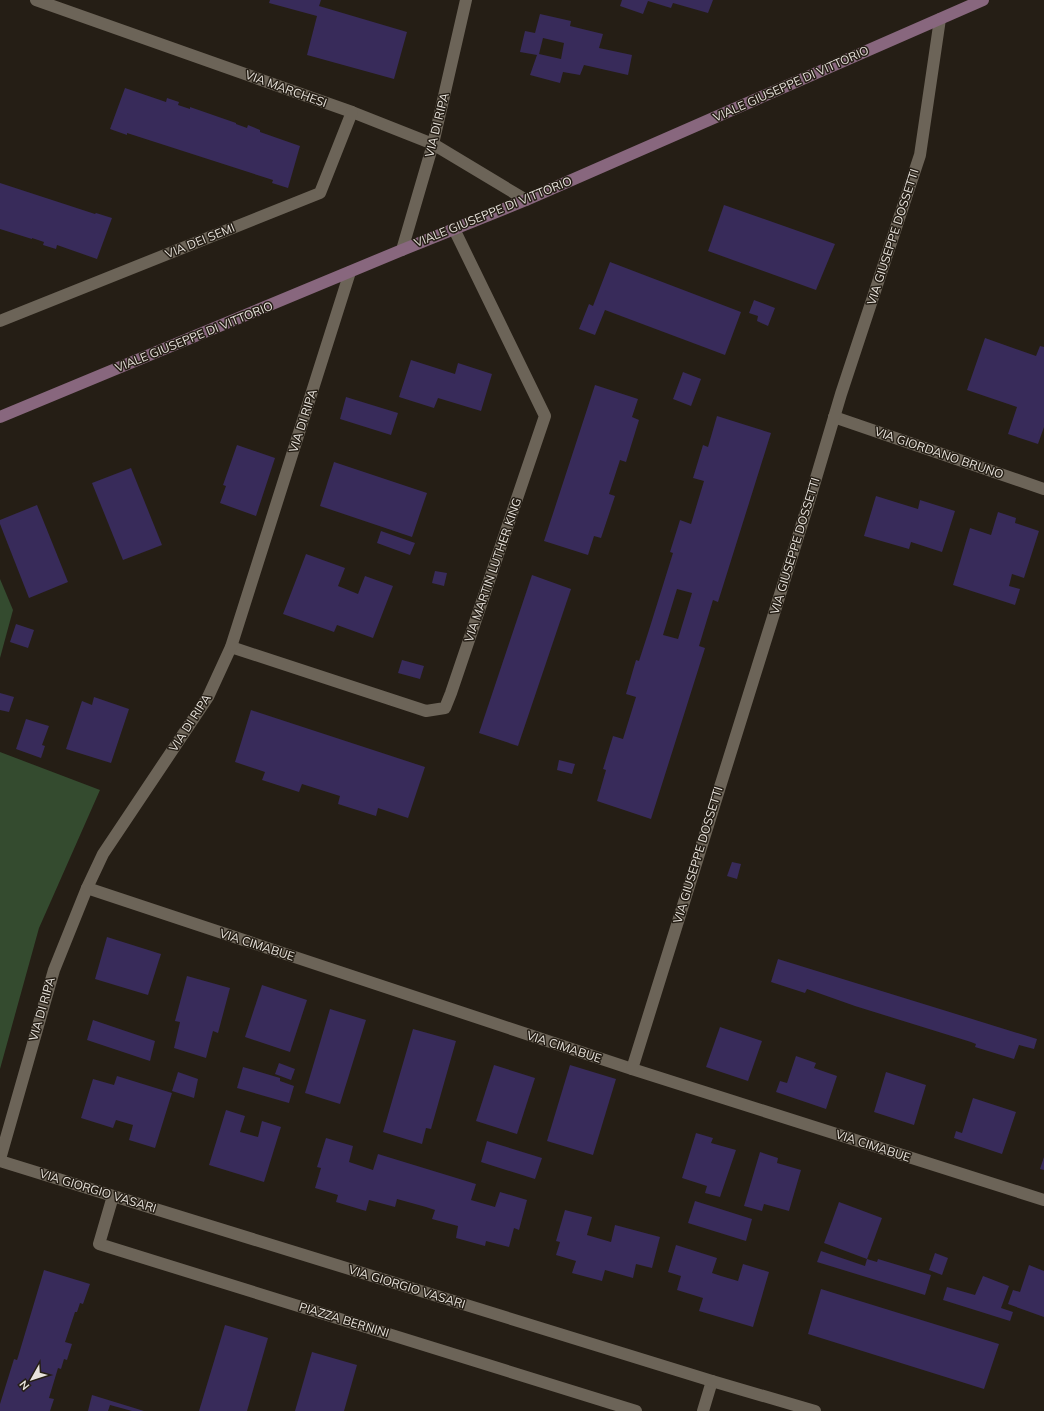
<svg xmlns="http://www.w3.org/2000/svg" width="1044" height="1411" font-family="Mulish,sans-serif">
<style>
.green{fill:#344b2f}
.building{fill:#382b5a;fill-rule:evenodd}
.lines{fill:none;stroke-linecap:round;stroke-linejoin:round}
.lane{stroke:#6c6458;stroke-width:12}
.street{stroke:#6c6458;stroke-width:12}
.secondary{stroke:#88677e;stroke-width:12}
.labels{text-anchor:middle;stroke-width:3;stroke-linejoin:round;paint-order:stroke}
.street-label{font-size:12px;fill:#e8e3dc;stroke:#251e15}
</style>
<rect width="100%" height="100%" fill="#251e15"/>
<g class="green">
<polygon points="0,579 13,610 0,658"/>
<polygon points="0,752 100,790 39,928 0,1069"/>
</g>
<g class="building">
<polygon points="270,0 321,0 319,6 407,32 394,79 307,55 317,16 269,3"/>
<polygon points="622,0 713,0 708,13 673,3 671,8 648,1 643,14 620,6"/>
<path d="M 540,14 L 571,21 L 570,26 L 603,34 L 599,48 L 632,55 L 628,75 L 584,65 L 580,75 L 563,72 L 560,83 L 530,75 L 537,55 L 520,52 L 525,31 L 535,33 ZM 543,38 L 564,43 L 561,59 L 539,54 Z"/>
<polygon points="125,88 166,102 167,98 179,102 178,105 190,109 190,107 236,123 236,124 247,128 248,125 260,130 260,132 300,146 288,188 272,183 273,180 127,133 127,135 110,129"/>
<polygon points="0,183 95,214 96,213 112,218 97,259 57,245 56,249 43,245 44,242 32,238 32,239 0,229"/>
<polygon points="724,205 835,244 816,290 708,251"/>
<polygon points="610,262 741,312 725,355 605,310 595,335 579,329 589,304 593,306"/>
<polygon points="754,300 775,308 768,326 757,321 758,316 749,313"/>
<polygon points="985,338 1036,356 1040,346 1044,347 1044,427 1038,444 1008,434 1017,407 967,390"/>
<polygon points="411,360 455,374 458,363 492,374 481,411 438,398 434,408 399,397"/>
<polygon points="683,372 701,379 691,406 673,399"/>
<polygon points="595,385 638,399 632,417 639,420 626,462 620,460 609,494 615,496 601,538 594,536 588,555 544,541"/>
<polygon points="346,397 398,413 391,435 340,419"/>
<path d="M 717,416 L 771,433 L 718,602 L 713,600 L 699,646 L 705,648 L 651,819 L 597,801 L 606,770 L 603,769 L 613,736 L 623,739 L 636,697 L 626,694 L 636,660 L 639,661 L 649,630 L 673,553 L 670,552 L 680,520 L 691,524 L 704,481 L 693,478 L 703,445 L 708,447 ZM 677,589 L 692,593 L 678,639 L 663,635 Z"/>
<polygon points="237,445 275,458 256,516 220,503 226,486 223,485"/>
<polygon points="334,462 427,493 412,537 320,506"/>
<polygon points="131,468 162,545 123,560 92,483"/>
<polygon points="876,496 918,509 920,500 955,511 942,552 911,542 909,549 864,536"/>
<polygon points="37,505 68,582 29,598 0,524 0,520"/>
<polygon points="998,512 1016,518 1015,523 1039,531 1024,578 1012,574 1009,586 1020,589 1015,605 953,585 970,528 991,535"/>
<polygon points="381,531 415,543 410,555 377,543"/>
<polygon points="306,554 345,568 338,586 358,594 365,576 393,586 373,638 337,625 334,632 283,614"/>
<polygon points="435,571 447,573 444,586 432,583"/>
<polygon points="532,575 571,589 518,746 479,733"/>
<polygon points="16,624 34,630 28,648 10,642"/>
<polygon points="402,660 424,666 420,679 398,673"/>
<polygon points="0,693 14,697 9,712 0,710"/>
<polygon points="94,697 129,709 111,763 66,749 82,701 92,705"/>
<polygon points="251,710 425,767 408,818 378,808 376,816 338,804 340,796 302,784 299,792 262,780 265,772 235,762"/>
<polygon points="26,719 49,726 42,745 45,746 41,758 16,749"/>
<polygon points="559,760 575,764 572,774 557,770"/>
<polygon points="732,862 741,864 737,879 727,876"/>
<polygon points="107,937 161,954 148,995 95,979"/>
<polygon points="778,959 1037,1039 1034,1049 1019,1045 1014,1059 975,1047 976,1044 971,1042 855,1006 807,989 805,993 771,982"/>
<polygon points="187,976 230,988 218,1033 213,1031 206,1058 174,1048 180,1022 175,1021"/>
<polygon points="262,985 307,1000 290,1052 245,1037"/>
<polygon points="330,1009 366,1020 340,1104 305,1093"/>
<polygon points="93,1020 155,1041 150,1061 87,1040"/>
<polygon points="720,1027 762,1041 748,1081 706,1067"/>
<polygon points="413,1029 456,1041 431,1129 426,1128 422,1144 383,1132"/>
<polygon points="796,1056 816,1063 814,1068 837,1076 826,1109 776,1092 780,1081 787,1083"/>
<polygon points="279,1063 295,1069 291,1080 275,1074"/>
<polygon points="494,1065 535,1078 517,1134 476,1121"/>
<polygon points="570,1065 616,1079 593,1155 547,1141"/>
<polygon points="243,1067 280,1078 280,1081 294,1086 289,1103 237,1088"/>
<polygon points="178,1072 198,1079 194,1098 172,1091"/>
<polygon points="886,1072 926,1085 914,1125 874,1112"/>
<polygon points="117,1076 172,1093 155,1148 129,1140 133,1125 116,1120 113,1128 81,1118 93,1079 114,1085"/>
<polygon points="973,1098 1016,1112 1002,1154 954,1138 956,1131 962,1133"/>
<polygon points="226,1110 245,1116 240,1132 258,1137 262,1121 281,1127 264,1182 209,1165"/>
<polygon points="696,1133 713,1138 711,1143 736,1150 720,1197 705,1193 707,1186 682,1178"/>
<polygon points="326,1138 353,1146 349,1162 373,1170 378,1154 476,1184 471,1200 495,1207 500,1192 527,1200 519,1230 514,1228 509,1247 486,1241 485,1246 456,1238 458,1226 432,1219 435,1210 426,1207 397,1199 395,1207 369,1200 366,1211 336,1202 338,1195 315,1188 321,1168 317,1167"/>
<polygon points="487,1141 542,1158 535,1179 481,1162"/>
<polygon points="760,1152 778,1158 777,1163 801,1170 789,1211 764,1204 762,1211 744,1206"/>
<polygon points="1044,1157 1044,1170 1040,1169"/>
<polygon points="695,1201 752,1219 746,1241 688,1223"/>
<polygon points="839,1202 882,1218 867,1259 824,1243"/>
<polygon points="565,1210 592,1217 587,1235 611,1242 615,1225 660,1237 652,1268 636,1264 633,1278 605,1270 602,1281 572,1273 576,1261 556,1255 560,1242 556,1241"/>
<polygon points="676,1245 717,1258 712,1273 721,1276 738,1281 743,1264 769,1272 753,1327 699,1311 703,1298 677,1290 681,1276 668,1272"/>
<polygon points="821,1251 865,1266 867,1259 877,1262 878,1259 931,1275 925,1295 817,1262"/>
<polygon points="935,1253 948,1258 942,1275 929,1270"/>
<polygon points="1029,1265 1044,1271 1044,1317 1008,1304 1013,1290 1020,1292"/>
<polygon points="44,1270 90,1284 83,1304 80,1303 77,1312 75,1312 65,1342 72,1344 67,1360 64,1359 61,1369 58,1368 49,1398 54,1399 50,1411 0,1411 0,1404 14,1359 17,1360 18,1357"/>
<polygon points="983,1276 1009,1286 1001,1308 1013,1312 1010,1321 943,1300 947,1287 975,1295"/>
<polygon points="821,1289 999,1344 984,1389 808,1334"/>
<polygon points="225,1325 268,1338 247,1411 199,1411"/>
<polygon points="312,1352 357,1365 344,1411 295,1411"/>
<polygon points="92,1395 144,1411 132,1411 110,1405 108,1411 88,1411"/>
</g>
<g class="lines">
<g class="lane">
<polyline points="113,1196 99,1244 636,1411"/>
<polyline points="703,1411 712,1381"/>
</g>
<g class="street">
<polyline points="36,0 352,112 433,144 526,200"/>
<polyline points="402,250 433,144 466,0"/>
<polyline points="0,321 320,193 352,112"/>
<polyline points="834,417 1044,489"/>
<polyline points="231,647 426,711 445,708 451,693 545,416 454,229"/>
<polyline points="87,888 632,1069 1044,1200"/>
<polyline points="632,1069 811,495 841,394 920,155 940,19"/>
<polyline points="0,1159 54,970 87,888 103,854 208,697 231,647 350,272"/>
<polyline points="0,1161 712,1381 815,1411"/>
</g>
<polyline class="secondary" points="0,417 402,250 526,200 983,0"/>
</g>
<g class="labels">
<g class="street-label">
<text transform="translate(791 84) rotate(-24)" y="4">VIALE GIUSEPPE DI VITTORIO</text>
<text transform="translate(286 89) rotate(20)" y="4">VIA MARCHESI</text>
<text transform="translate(437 125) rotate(-76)" y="4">VIA DI RIPA</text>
<text transform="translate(493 212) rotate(-22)" y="4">VIALE GIUSEPPE DI VITTORIO</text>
<text transform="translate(893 237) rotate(-72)" y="4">VIA GIUSEPPE DOSSETTI</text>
<text transform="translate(200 241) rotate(-22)" y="4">VIA DEI SEMI</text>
<text transform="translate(194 337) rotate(-22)" y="4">VIALE GIUSEPPE DI VITTORIO</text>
<text transform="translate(303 421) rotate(-72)" y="4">VIA DI RIPA</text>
<text transform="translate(939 453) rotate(19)" y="4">VIA GIORDANO BRUNO</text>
<text transform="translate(795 546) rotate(-73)" y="4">VIA GIUSEPPE DOSSETTI</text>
<text transform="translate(493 570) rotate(-71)" y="4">VIA MARTIN LUTHER KING</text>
<text transform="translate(190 723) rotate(-57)" y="4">VIA DI RIPA</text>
<text transform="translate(698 855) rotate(-73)" y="4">VIA GIUSEPPE DOSSETTI</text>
<text transform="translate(257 945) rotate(18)" y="4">VIA CIMABUE</text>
<text transform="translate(42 1009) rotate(-74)" y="4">VIA DI RIPA</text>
<text transform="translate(564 1047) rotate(18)" y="4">VIA CIMABUE</text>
<text transform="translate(873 1146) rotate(18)" y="4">VIA CIMABUE</text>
<text transform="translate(98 1191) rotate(17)" y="4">VIA GIORGIO VASARI</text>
<text transform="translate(407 1287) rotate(17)" y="4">VIA GIORGIO VASARI</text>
<text transform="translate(344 1320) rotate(17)" y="4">PIAZZA BERNINI</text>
</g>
</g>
<g transform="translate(32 1379) rotate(231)" stroke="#251e15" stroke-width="3" paint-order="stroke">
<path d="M0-3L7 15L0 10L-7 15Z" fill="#e8e3dc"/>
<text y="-6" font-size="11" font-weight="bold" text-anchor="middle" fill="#e8e3dc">N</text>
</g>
</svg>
